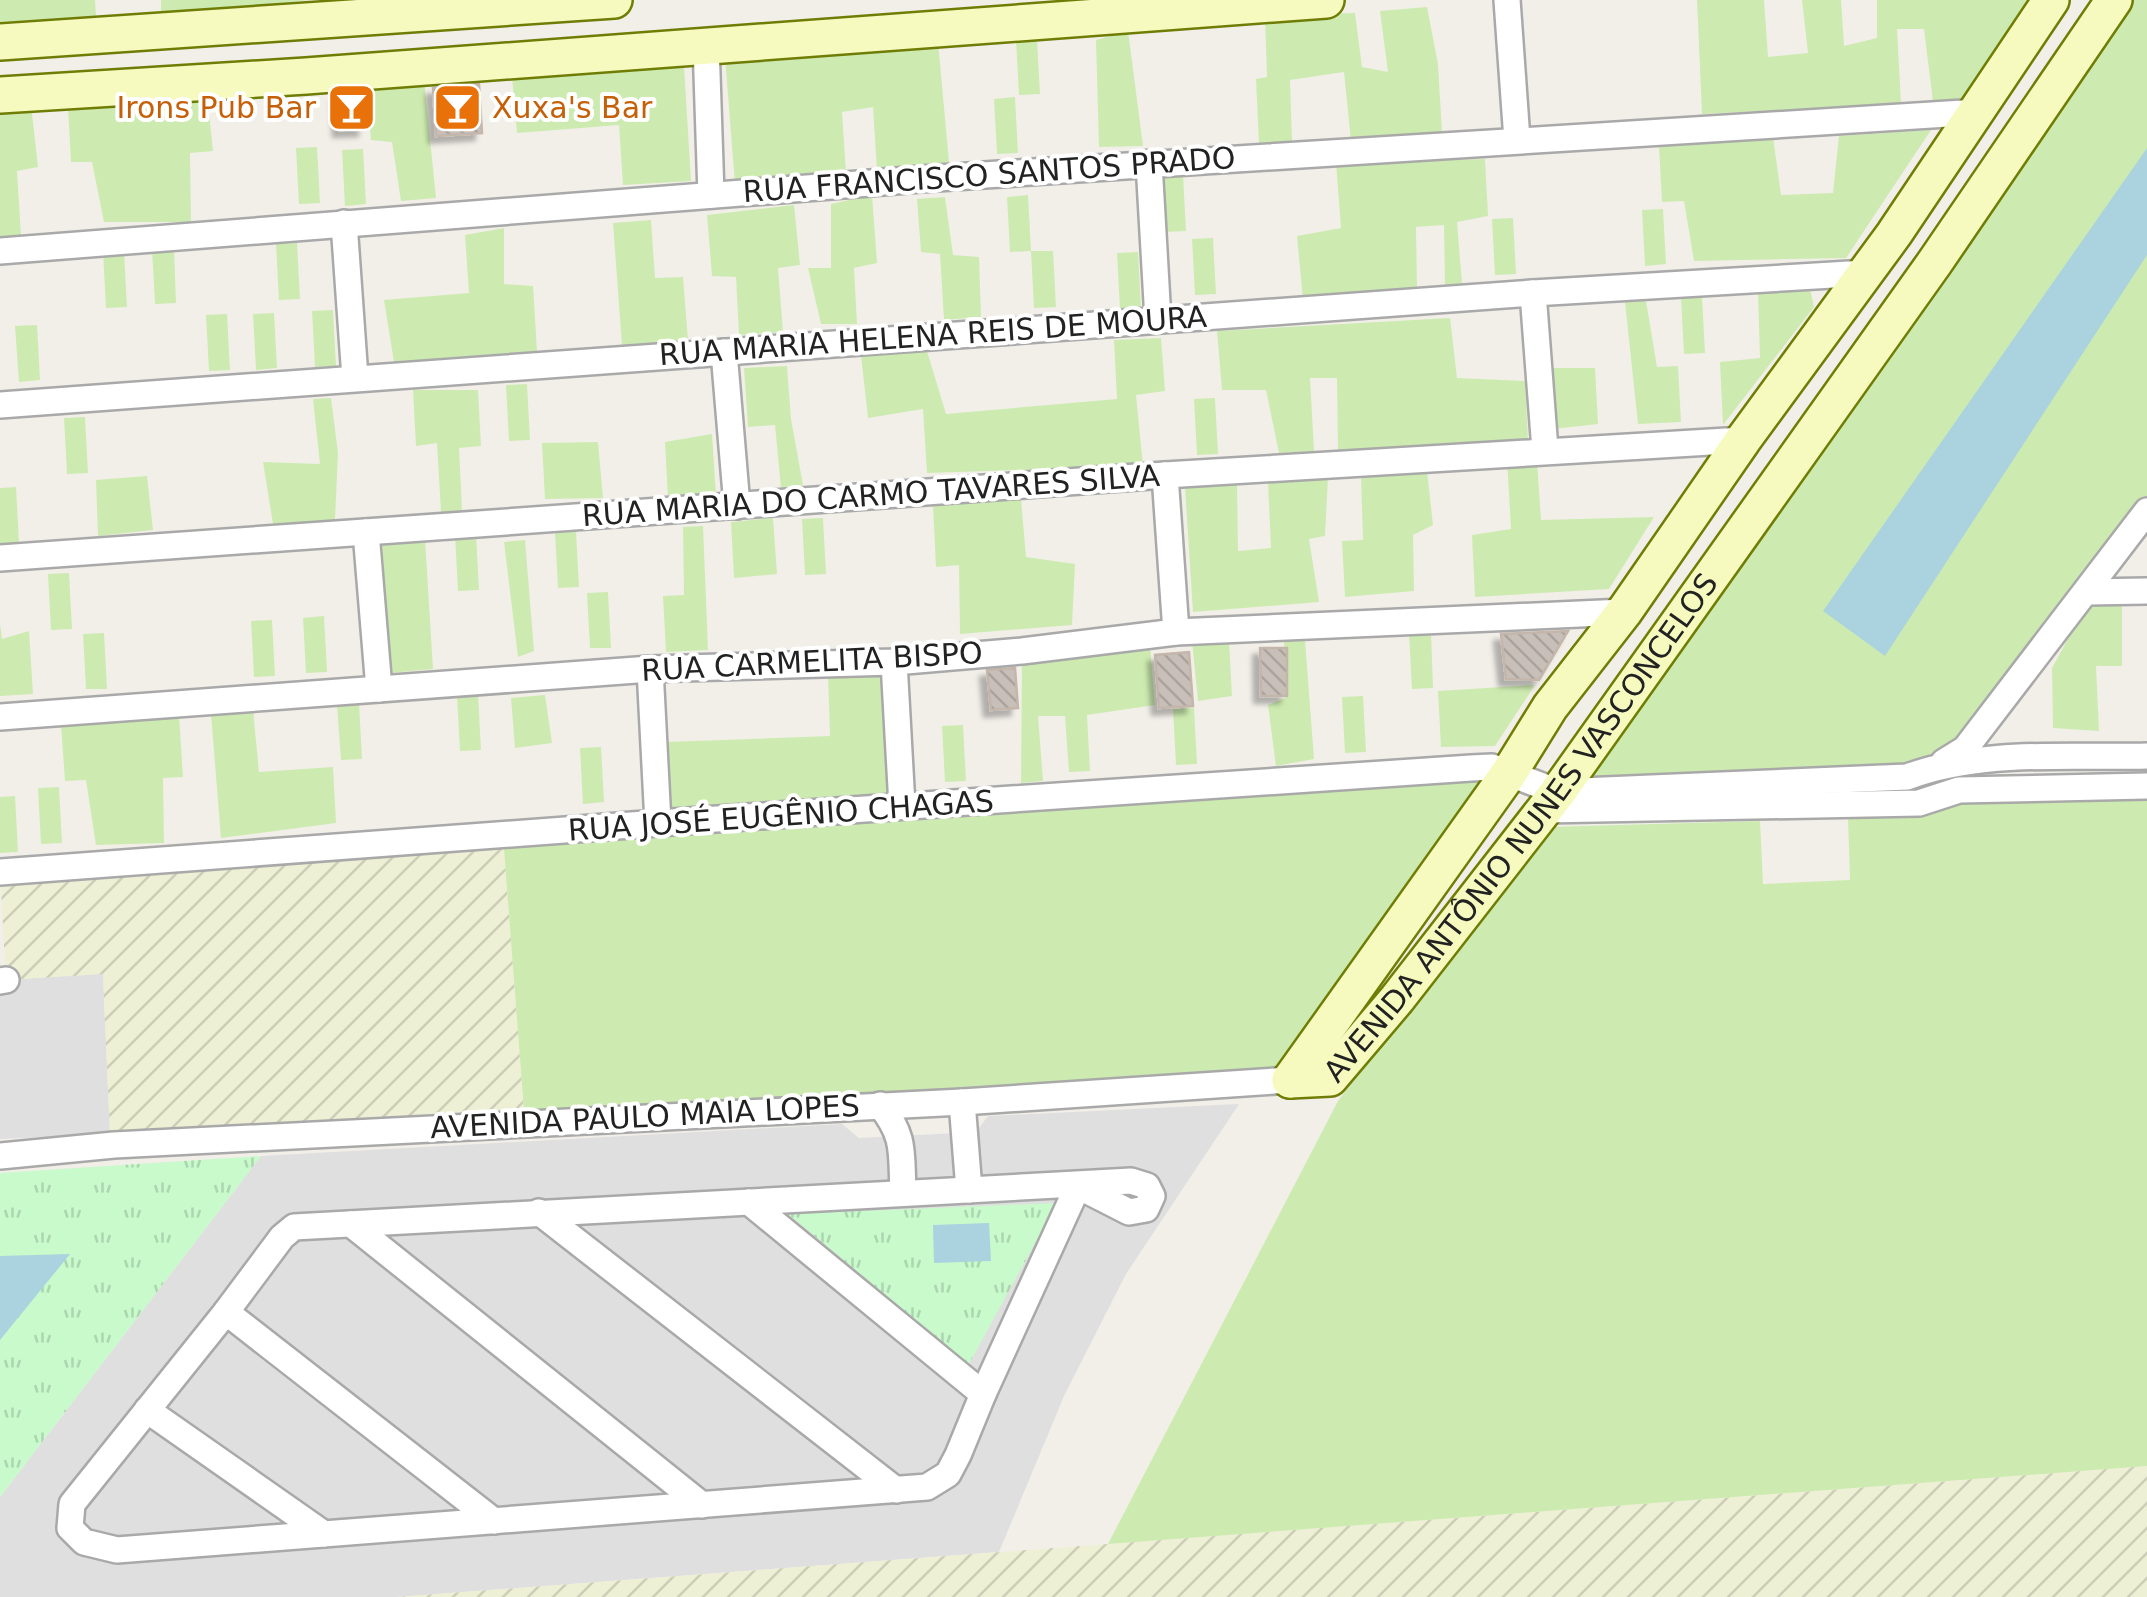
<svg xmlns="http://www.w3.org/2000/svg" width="2147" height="1597" font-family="'DejaVu Sans',sans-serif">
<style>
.residential{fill:#e0dfdf}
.farmland{fill:url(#farmland-furrows)}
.grass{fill:#cdebb0}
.park{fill:url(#park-tufts)}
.water{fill:#aad3df}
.building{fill:url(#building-back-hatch);stroke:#c4b6ab;stroke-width:2.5;filter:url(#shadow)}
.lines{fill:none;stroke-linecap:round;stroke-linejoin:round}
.street-casing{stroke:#a9a9a9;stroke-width:30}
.secondary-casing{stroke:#707d05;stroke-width:40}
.street{stroke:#fff;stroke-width:25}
.secondary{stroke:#f7fabf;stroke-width:35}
.labels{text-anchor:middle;stroke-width:8;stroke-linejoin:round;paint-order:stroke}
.food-label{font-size:30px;fill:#c56008;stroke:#fff;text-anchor:end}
.street-label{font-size:30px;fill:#222;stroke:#fff}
</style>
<defs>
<pattern id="farmland-furrows" width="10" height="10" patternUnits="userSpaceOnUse" patternTransform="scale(2.5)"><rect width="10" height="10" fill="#eef0d5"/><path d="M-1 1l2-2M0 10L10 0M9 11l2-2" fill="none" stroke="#ccceb7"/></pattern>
<pattern id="park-tufts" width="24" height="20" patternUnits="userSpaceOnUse" patternTransform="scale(2.5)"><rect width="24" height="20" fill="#c8facc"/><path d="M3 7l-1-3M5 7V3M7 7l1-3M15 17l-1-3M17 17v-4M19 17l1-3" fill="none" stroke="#acd6af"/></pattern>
<pattern id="building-back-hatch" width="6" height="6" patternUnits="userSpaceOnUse" patternTransform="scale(2.5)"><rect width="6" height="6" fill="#c7bfb8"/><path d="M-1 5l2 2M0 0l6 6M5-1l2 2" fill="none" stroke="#aba49e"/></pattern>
<filter id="shadow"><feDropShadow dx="-7" dy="7" stdDeviation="2.5" flood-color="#0004"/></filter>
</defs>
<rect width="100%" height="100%" fill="#f2efe9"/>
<g class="residential">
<polygon points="103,973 110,1134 0,1139 0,985 6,980"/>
<polygon points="1239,1104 1126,1274 1064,1396 999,1552 397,1597 0,1597 0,1497 261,1156 842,1124 859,1138 900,1136 976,1132 988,1116"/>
</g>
<g class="farmland">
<polygon points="503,836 525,1124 110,1134 103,974 6,980 0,872"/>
<polygon points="2147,1466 2147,1597 397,1597 1108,1544"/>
</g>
<g class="grass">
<polygon points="0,0 95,0 96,16 0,22"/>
<polygon points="161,0 311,0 161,14"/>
<polygon points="1697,0 1764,0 1768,57 1808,53 1802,0 1841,0 1844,46 1877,38 1877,0 2034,0 1965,101 1933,102 1924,29 1897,29 1901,104 1702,114"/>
<polygon points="2113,0 2147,0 2147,511 1939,765 1558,792"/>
<polygon points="1427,7 1438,64 1442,133 1351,141 1344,72 1290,80 1292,141 1259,143 1256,79 1267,77 1265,16 1355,13 1362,67 1388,72 1380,11"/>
<polygon points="1128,31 1143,146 1099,147 1096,40"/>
<polygon points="1037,39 1040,94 1019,95 1016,40"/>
<polygon points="938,42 949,162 877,170 873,107 842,112 846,173 735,184 725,57"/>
<polygon points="684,66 691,181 623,185 619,125 517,133 512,76"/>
<polygon points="424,80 436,198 401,201 392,142 371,140 366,82"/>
<polygon points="207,94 213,151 190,153 191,222 104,222 92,162 71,162 68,107"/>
<polygon points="1015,97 1018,153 997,154 994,99"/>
<polygon points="31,105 38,167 17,171 21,236 0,238 0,107"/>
<polygon points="1931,130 1846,258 1694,261 1684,201 1662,202 1659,146 1773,137 1781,195 1833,193 1839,136"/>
<polygon points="317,147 320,203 299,204 296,148"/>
<polygon points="363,149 366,204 345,206 342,150"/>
<polygon points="1485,159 1488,216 1457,222 1462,284 1445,287 1444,225 1416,227 1417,288 1303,300 1297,236 1341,228 1336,163"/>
<polygon points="1183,175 1186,231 1165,232 1162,176"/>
<polygon points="872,195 877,263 854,268 857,324 821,324 808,268 831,268 831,204"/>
<polygon points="1028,195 1031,251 1053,251 1056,307 1034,308 1031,251 1010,252 1007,197"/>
<polygon points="945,197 953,255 979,257 981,317 944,320 940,254 921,252 917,199"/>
<polygon points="794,205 800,265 778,268 783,332 739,335 736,277 712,276 707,215"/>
<polygon points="1663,209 1666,264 1645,266 1642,210"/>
<polygon points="1513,218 1516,274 1495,275 1492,219"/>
<polygon points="651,220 655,278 683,277 688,340 622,345 613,223"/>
<polygon points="504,228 504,284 533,286 537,351 394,362 384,300 469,293 465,235"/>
<polygon points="1213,238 1216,294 1195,295 1192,239"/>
<polygon points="297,243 300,299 279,300 276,244"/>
<polygon points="174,247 176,303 155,304 152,249"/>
<polygon points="124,251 127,307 106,308 103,252"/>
<polygon points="1138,252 1141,308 1120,309 1117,253"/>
<polygon points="1810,289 1814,307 1723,425 1720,362 1760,358 1758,292"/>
<polygon points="1702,297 1705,353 1684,354 1681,298"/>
<polygon points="1646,301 1657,367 1678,366 1681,422 1638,424 1625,302"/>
<polygon points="333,310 336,366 315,367 312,311"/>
<polygon points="274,313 277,368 256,370 253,314"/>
<polygon points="227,314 230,370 209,371 206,315"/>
<polygon points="1450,318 1457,378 1525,381 1528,440 1338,450 1337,378 1310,378 1314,451 1279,453 1266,390 1222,390 1217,331"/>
<polygon points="37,325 40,380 19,382 15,326"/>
<polygon points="1161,338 1165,391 1136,395 1143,466 927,473 923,409 868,418 861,355 927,351 946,414 1117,399 1114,340"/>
<polygon points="787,366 791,419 803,485 781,488 775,425 748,427 744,368"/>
<polygon points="1552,368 1595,368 1598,424 1553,429"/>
<polygon points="527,384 530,440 509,441 506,385"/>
<polygon points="413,390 478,390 481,446 459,448 462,511 441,512 437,443 416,446"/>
<polygon points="331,398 338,453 335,520 273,524 263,462 320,464 313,399"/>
<polygon points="1215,398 1218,454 1197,455 1194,399"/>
<polygon points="85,417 88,473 67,474 64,418"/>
<polygon points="712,434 716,495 668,498 665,442"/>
<polygon points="598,442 603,498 545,499 542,443"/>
<polygon points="1507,460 1537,461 1541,520 1654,517 1609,589 1475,597 1472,535 1511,529"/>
<polygon points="1427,471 1433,525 1413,535 1414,591 1345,597 1342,541 1363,540 1361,475"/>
<polygon points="147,476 153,530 98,536 96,480"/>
<polygon points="1328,477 1325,536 1309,539 1319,602 1193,612 1185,488 1237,484 1238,551 1271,548 1268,482"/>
<polygon points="16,487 19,543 0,543 0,488"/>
<polygon points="1021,499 1026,557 1075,564 1072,625 960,634 959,565 936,567 933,506"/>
<polygon points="773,518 777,574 734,578 731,522"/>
<polygon points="823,518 826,574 805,575 802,519"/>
<polygon points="703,526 708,650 666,652 663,596 684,595 683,527"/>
<polygon points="576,531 579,587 558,588 555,532"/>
<polygon points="476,534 479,590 458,591 455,535"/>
<polygon points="425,539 433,669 390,673 382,544"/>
<polygon points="525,540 534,651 518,657 504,542"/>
<polygon points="69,573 72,629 51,630 48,574"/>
<polygon points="608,592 611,648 590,648 587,593"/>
<polygon points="2088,602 2122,604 2122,666 2096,666 2099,731 2053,728 2052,668"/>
<polygon points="324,616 327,672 306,673 303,618"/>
<polygon points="272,620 275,676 254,677 251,621"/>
<polygon points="0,624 2,639 29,631 33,694 0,696"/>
<polygon points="1431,632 1433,688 1412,689 1409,633"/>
<polygon points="104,633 107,689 86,689 83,634"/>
<polygon points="1229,640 1232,696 1198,701 1192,641"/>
<polygon points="1305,640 1314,759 1276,766 1268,705 1287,697 1284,641"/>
<polygon points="1150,645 1155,705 1087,715 1090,771 1069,772 1065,716 1038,716 1043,781 1021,783 1022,658"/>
<polygon points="894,662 902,806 1492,767 1290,1080 525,1124 503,836 667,810 667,742 830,736 828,673"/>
<polygon points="1535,685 1495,746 1441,747 1438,691"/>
<polygon points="478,694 481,750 460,751 457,695"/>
<polygon points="545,695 552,743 515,748 511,698"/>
<polygon points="1363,696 1366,752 1345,753 1342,697"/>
<polygon points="359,703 362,759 341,760 337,705"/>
<polygon points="1194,708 1197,764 1176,765 1173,709"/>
<polygon points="253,710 259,772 333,767 336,823 221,838 211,714"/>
<polygon points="179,715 183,777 163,778 164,843 96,845 86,780 65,781 61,725"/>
<polygon points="963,725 966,781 945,782 942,726"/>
<polygon points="601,747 604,802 583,804 580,748"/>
<polygon points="59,787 62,843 41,844 38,788"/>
<polygon points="15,796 18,852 0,853 0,797"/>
<polygon points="2147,797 2147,1466 1108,1544 1338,1101 1548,827 1760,821 1763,884 1850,880 1848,817 1920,814 1962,803"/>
</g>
<g class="park">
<polygon points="261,1156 0,1497 0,1173"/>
<polygon points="1057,1203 969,1364 788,1214"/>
</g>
<g class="water">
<polygon points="2147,148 2147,255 1885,656 1823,611"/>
<polygon points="989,1223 991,1261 934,1263 933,1225"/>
<polygon points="70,1254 0,1340 0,1256"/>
</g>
<g class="building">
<polygon points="479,84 482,133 436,136 433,88"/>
<polygon points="363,93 365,129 340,130 338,95"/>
<polygon points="1568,631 1539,680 1506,679 1501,634"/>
<polygon points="1260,648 1287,648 1287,696 1261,696"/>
<polygon points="1189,652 1193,706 1159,708 1155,655"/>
<polygon points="1015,668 1018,708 991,710 987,670"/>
</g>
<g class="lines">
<defs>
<g id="street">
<polyline points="1507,0 1517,140"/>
<polyline points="706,44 711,195"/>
<polyline points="1149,163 1158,320"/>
<polyline points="344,223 355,378"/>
<polyline points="0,251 921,179 1979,112"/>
<polyline points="1533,293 1545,450"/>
<polyline points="724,352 737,506"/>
<polyline points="0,405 1533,293 1866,273"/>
<polyline points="1165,475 1176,632"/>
<polyline points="366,532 379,689"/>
<polyline points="0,558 1165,475 1743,440"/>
<polyline points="2087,592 2147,591"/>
<polyline points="894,662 902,806"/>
<polyline points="650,669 658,823"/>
<polyline points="0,717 650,669 894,662 1022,651 1176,632 1624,612"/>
<polyline points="1944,762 1965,749 2147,511"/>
<polyline points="1544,810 1919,803 1959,790 2147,786"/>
<path d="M 0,872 L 658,823 L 1471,768 L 1492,767 L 1558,792 L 1907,777 C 1982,749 2067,758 2147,756"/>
<polyline points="0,981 6,980"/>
<polyline points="962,1102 969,1190"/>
<path d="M 880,1105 C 906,1137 901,1153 903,1193"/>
<polyline points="0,1156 114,1145 962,1102 1290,1080"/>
<polyline points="1078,1186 1129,1212 1146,1209 1152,1196 1147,1186 1131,1181 294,1227 282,1237 226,1312 72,1504 70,1528 84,1542 117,1550 927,1487 948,1474 958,1455 983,1394 1078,1186"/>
<polyline points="749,1202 983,1394"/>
<polyline points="539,1212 896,1490"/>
<polyline points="351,1224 702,1505"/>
<polyline points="226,1312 494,1521"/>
<polyline points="147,1410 324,1534"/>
</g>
<g id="secondary">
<polyline points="0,42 614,0"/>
<polyline points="0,95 306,76 1326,0"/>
<path id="s1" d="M 1290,1080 L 1330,1078 L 1397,999 L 1558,792 L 1935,262 L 2114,0"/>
<polyline points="1290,1080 1509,773 1550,707 1624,612 1743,440 1894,234 2051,0"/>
</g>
</defs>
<use href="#street" class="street-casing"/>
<use href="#secondary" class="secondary-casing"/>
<use href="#street" class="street"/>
<use href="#secondary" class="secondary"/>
</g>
<defs>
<symbol id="bar-square" viewBox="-11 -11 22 22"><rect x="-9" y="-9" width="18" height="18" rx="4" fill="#e8710a" stroke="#fff"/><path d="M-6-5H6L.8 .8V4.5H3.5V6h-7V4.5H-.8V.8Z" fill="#fff"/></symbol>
</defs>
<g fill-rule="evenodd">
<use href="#bar-square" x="324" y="80" width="55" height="55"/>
<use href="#bar-square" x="430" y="80" width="55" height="55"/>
</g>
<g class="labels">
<g class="food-label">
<text x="316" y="118">Irons Pub Bar</text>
<text x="492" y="118" text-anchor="start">Xuxa's Bar</text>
</g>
<g class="street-label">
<text transform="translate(989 175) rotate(-4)" y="10">RUA FRANCISCO SANTOS PRADO</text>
<text transform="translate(933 336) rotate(-4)" y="10">RUA MARIA HELENA REIS DE MOURA</text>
<text transform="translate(871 496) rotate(-4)" y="10">RUA MARIA DO CARMO TAVARES SILVA</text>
<text transform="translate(812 662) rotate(-3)" y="10">RUA CARMELITA BISPO</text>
<text transform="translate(781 816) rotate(-4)" y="10">RUA JOSÉ EUGÊNIO CHAGAS</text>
<text dy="10" stroke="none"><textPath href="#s1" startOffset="355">AVENIDA ANTÔNIO NUNES VASCONCELOS</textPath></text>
<text transform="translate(645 1117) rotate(-3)" y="10">AVENIDA PAULO MAIA LOPES</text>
</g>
</g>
</svg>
